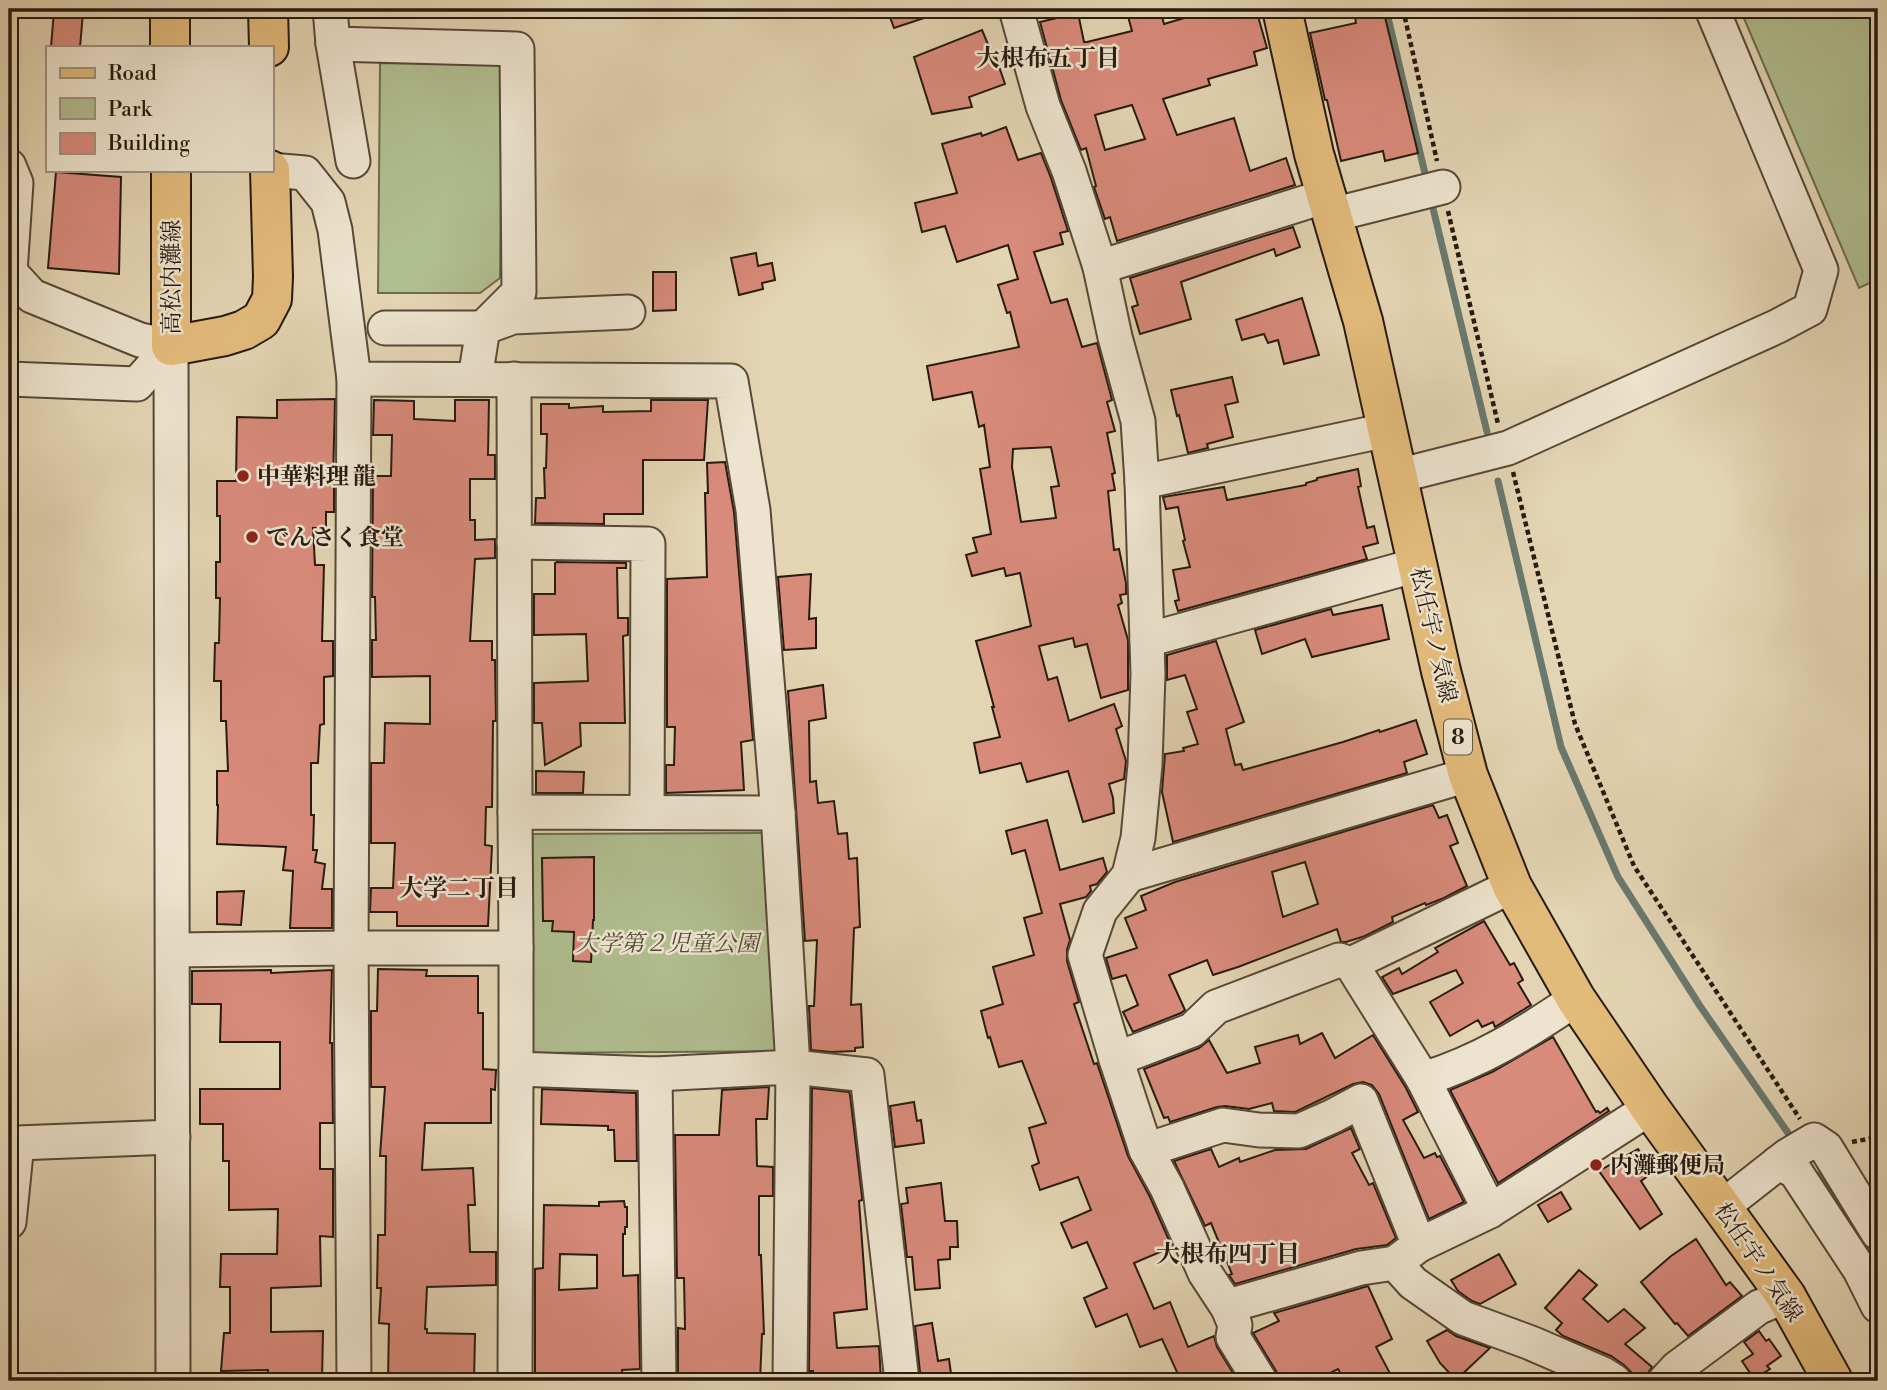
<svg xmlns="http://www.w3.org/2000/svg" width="1887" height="1390" font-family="'Libre Bodoni','Noto Serif JP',serif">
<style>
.green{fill:#b0bd8f;stroke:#6c6c4f;stroke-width:2}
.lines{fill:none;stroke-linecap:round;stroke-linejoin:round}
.stream{stroke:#69796e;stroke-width:7}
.building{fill:#d88a7b;stroke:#271b0f;stroke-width:2;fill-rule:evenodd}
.minor-casing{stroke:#564938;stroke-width:37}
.major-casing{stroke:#271b0f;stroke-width:42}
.path{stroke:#271b0f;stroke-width:4.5;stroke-dasharray:5 3.5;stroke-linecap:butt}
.minor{stroke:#ede3ce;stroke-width:33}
.major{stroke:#e2ba7a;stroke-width:38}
.poi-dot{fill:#8f2418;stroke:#ede3ce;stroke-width:2.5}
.labels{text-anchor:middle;stroke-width:5;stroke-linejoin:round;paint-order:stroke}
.shield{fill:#ede3ce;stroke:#625748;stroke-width:2}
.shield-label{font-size:21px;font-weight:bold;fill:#271b0f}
.street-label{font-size:23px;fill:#271b0f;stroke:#ede3ce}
.poi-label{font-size:23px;font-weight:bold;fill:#271b0f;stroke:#ede3ce;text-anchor:start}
.park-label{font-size:23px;font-style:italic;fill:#504c35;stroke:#ede3ce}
.neighbourhood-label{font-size:24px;font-weight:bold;fill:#271b0f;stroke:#ede3ce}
</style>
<rect width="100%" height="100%" fill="#e3d4b3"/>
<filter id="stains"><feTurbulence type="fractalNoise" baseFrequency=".00286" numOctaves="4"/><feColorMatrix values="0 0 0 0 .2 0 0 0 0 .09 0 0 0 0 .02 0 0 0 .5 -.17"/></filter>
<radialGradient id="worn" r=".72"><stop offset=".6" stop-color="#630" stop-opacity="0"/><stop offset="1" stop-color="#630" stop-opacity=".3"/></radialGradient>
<g class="green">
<polygon points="1740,9 1878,9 1878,279 1859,288"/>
<polygon points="380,63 502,64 500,278 480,293 378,293"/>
<polygon points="771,833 781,1051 531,1053 532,834"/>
</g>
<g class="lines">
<g class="stream">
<polyline points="1386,9 1427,182"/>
<polyline points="1431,200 1487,432"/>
<polyline points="1498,481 1561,747 1618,877 1700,1006 1795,1143"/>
<polyline points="1817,1175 1878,1262"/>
</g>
</g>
<g class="building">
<polygon points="887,9 941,9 942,12 894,28"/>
<path d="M 1126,9 L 1160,9 L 1164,24 L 1215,9 L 1256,9 L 1267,48 L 1254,52 L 1257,65 L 1208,79 L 1210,85 L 1163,99 L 1177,135 L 1234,118 L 1250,171 L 1286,158 L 1295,185 L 1117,241 L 1110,217 L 1105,219 L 1094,187 L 1096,186 L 1086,148 L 1081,150 L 1061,100 L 1040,22 L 1078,13 L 1084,42 L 1087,42 L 1132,31 ZM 1132,105 L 1145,139 L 1105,150 L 1095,115 Z"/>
<polygon points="1362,9 1383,9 1418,153 1385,161 1383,151 1341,161 1327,100 1325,100 1310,33 1356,23 1355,17 1363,15"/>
<polygon points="54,11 83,13 80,47 51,47"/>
<polygon points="982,30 994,59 996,58 1005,84 969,97 972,107 932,114 914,57"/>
<path d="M 1006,127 L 1018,160 L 1041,153 L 1051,178 L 1068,231 L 1060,233 L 1063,244 L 1034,252 L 1051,303 L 1067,299 L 1082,347 L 1097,343 L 1112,400 L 1107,402 L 1115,431 L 1107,433 L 1115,473 L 1112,474 L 1115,490 L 1108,491 L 1114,550 L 1119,549 L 1126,583 L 1126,594 L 1120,595 L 1122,603 L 1118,605 L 1128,640 L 1128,690 L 1101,698 L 1087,644 L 1075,647 L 1073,638 L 1039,646 L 1048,680 L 1057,677 L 1069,721 L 1114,704 L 1122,726 L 1116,729 L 1126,761 L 1124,779 L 1109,784 L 1113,798 L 1114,813 L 1083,822 L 1068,771 L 1027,782 L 1021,763 L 980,773 L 974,743 L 1000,737 L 992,707 L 994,707 L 976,641 L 1031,626 L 1020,573 L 1006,576 L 1004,568 L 972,576 L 966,555 L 977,552 L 973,538 L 991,534 L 980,469 L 990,467 L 984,425 L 979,427 L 972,392 L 933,400 L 927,366 L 1019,347 L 1010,312 L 1007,313 L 998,285 L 1018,279 L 1008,245 L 957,262 L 945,226 L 922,232 L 915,203 L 957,193 L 942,144 L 981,133 L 982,136 ZM 1051,447 L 1059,486 L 1051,487 L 1056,518 L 1021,522 L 1012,467 L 1013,449 Z"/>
<polygon points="56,172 121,177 119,274 48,268"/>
<polygon points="1293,227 1300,247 1276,256 1274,249 1181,282 1191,319 1140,334 1132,307 1138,305 1130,278"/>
<polygon points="756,253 758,266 772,263 775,280 762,283 763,289 739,295 731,258"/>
<polygon points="653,272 676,272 676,310 653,311"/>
<polygon points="1302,298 1319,355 1284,364 1278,340 1268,343 1264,334 1242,340 1236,320"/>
<polygon points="1232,377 1238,402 1225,405 1233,437 1207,444 1208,448 1188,453 1179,415 1177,416 1171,390"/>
<polygon points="335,399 333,481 334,481 334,512 326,512 326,528 313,528 315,565 324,565 322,641 333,641 333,676 324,677 324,724 320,725 318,763 311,763 311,815 314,815 313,850 317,850 315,862 325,864 322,889 332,889 332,928 290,928 293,871 283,870 286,847 217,844 218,805 217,805 217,771 228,771 226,721 221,721 221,681 214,681 215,643 219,643 220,598 216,598 216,562 220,562 220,516 217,516 217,481 236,481 237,417 277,418 277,400"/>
<polygon points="374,400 414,401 414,419 455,421 455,400 489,400 488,455 495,455 495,479 470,479 470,520 475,520 475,540 495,539 495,558 475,559 470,641 492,641 492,660 495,660 496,721 493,721 492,807 486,807 485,845 492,846 488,926 397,926 397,912 370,912 371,888 393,888 395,843 371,843 371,763 384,763 385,723 430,724 430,676 372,677 372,640 376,640 375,597 372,597 373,480 373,476 391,476 392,435 373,435"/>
<polygon points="651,400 708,400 704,460 643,460 643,514 604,514 604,524 535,523 536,498 545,498 544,468 546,468 547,434 541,434 541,404 569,404 569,408 603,406 603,412 651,411"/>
<polygon points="725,462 734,512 753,740 741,742 744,790 666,793 666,765 674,765 675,727 667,727 667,579 707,577 705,493 708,493 707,463"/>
<polygon points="1358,469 1361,486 1358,487 1367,528 1374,526 1378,543 1363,547 1367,559 1178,611 1175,601 1179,600 1173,570 1190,567 1183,541 1185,540 1178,507 1166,509 1163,497 1224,487 1227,500 1306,485 1306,483 1317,480 1317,478"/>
<polygon points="557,562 626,563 626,568 617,568 618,618 628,618 628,635 623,636 625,723 580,723 581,746 545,765 542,723 534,723 534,683 588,681 586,634 534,635 534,594 555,594 555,563"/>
<polygon points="811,574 809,619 816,618 816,648 784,650 778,577"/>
<polygon points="1382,605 1389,639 1312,657 1305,639 1262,654 1255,630 1331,609 1333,615"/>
<polygon points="1216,641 1244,722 1226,729 1235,765 1241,764 1243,770 1343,742 1379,730 1380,732 1416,720 1427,754 1404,762 1407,773 1173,842 1162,792 1165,754 1184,751 1183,748 1198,744 1187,712 1197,709 1185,675 1167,680 1167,655"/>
<polygon points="823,685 826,718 809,721 810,782 816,781 818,803 834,801 838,834 847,833 849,859 857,858 860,927 854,928 851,1005 861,1004 863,1047 855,1048 855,1051 831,1052 811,1050 809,1006 814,1006 817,940 805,941 788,691"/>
<polygon points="536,771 584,772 583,793 536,793"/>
<path d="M 1433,805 L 1439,818 L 1447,815 L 1458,843 L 1450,846 L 1467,886 L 1444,898 L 1426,905 L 1425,903 L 1392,917 L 1393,922 L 1365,936 L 1346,942 L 1341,942 L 1337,929 L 1238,967 L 1213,975 L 1207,960 L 1169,975 L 1185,1010 L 1181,1013 L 1133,1032 L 1123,1012 L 1138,1005 L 1126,975 L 1112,979 L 1106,958 L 1137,948 L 1125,918 L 1146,910 L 1141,896 L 1175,882 ZM 1305,862 L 1318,904 L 1283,917 L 1272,872 Z"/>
<polygon points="1047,820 1060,870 1103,858 1107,872 1097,884 1090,886 1091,891 1086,897 1060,904 1070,940 1067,950 1067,961 1079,1002 1074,1004 1094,1064 1097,1063 1128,1156 1150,1197 1172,1247 1134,1263 1154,1309 1170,1302 1188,1347 1214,1336 1217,1347 1238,1381 1181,1381 1162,1339 1140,1347 1127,1314 1096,1327 1084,1298 1107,1288 1087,1242 1072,1248 1061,1223 1091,1210 1078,1177 1040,1190 1032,1166 1039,1163 1029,1128 1046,1123 1022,1061 999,1067 990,1037 988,1038 981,1011 1003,1004 993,967 1034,955 1024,918 1042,913 1025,850 1012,854 1006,831"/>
<polygon points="594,857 594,920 593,920 591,962 573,961 574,932 552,931 553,921 543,921 542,858"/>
<polygon points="244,891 241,925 217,924 217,892"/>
<polygon points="1484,921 1510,965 1514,963 1523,980 1518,983 1531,1005 1495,1027 1493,1022 1482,1027 1478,1020 1450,1036 1430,1002 1463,983 1456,970 1393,994 1382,977 1399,968 1402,974 1438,952 1435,948"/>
<polygon points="378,969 427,970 426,976 478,976 478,1013 483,1013 483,1069 496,1070 495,1090 491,1089 491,1123 425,1123 422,1170 473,1168 475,1205 468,1205 470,1252 496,1252 496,1285 427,1287 425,1329 427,1329 427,1333 475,1334 474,1381 388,1381 389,1324 379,1323 381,1288 377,1288 378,1235 385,1235 386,1156 380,1156 385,1087 371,1087 371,1011 377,1011"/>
<polygon points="271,970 271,973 332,970 330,1043 332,1043 333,1123 320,1123 320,1169 333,1169 333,1237 320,1236 321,1286 271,1288 271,1332 323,1331 322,1381 268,1381 268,1370 221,1371 224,1333 230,1333 230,1287 220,1287 221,1254 277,1254 278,1209 229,1210 229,1161 223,1161 223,1124 200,1124 200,1089 280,1089 280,1042 220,1042 221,1004 192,1004 192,971"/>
<polygon points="1322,1033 1335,1058 1373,1035 1406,1088 1418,1112 1403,1120 1424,1158 1435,1153 1437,1157 1440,1156 1464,1202 1429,1219 1379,1094 1372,1085 1363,1082 1353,1084 1295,1112 1274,1111 1272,1103 1249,1109 1225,1106 1217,1107 1170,1122 1168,1117 1164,1118 1144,1069 1199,1048 1209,1040 1227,1073 1260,1063 1255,1047 1298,1035 1300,1044"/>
<polygon points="1553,1037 1596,1112 1598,1111 1600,1113 1607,1108 1609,1111 1498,1183 1450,1090 1492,1072"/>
<polygon points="769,1087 767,1119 756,1119 757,1166 773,1167 773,1196 759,1196 759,1255 761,1255 764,1334 762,1334 760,1381 678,1381 678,1328 685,1329 684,1278 677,1278 675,1135 719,1135 722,1090"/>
<polygon points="812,1088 849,1092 850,1095 862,1197 862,1200 859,1201 867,1309 834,1313 837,1348 879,1346 881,1381 814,1381 813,1371 809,1371"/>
<polygon points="542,1089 636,1093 637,1161 615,1161 614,1130 608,1130 608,1126 541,1124"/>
<polygon points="914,1102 917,1121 921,1120 924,1143 895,1147 890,1106"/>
<polygon points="1351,1128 1360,1149 1352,1153 1369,1185 1373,1183 1396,1238 1387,1245 1356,1249 1235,1284 1229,1275 1232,1274 1211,1223 1205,1226 1174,1161 1211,1149 1219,1167 1239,1158 1240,1162 1275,1150 1306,1149"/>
<polygon points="1638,1149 1652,1173 1641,1181 1662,1214 1640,1229 1599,1171"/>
<polygon points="941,1183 945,1221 957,1221 958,1247 950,1247 950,1259 938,1260 940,1288 915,1290 912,1257 907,1257 901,1204 908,1203 906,1188"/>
<polygon points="1561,1192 1571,1209 1548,1222 1538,1205"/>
<path d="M 624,1201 L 625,1207 L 627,1207 L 627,1227 L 625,1227 L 625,1234 L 623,1234 L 623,1276 L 638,1275 L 640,1369 L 622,1370 L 623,1381 L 535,1381 L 535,1269 L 543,1268 L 544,1205 L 599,1206 L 599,1202 ZM 560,1254 L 597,1255 L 597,1288 L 559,1290 Z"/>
<polygon points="1696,1239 1726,1285 1730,1282 1742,1296 1688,1336 1677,1323 1675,1324 1641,1282 1671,1256"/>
<polygon points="1499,1254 1516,1284 1480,1304 1472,1301 1458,1291 1451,1280"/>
<polygon points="1579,1270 1597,1285 1583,1299 1608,1322 1624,1309 1645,1328 1625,1344 1652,1367 1646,1376 1646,1381 1633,1381 1631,1372 1624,1365 1611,1356 1563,1336 1556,1330 1562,1323 1545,1308"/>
<polygon points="1368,1286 1392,1339 1376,1347 1394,1381 1345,1381 1338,1369 1314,1381 1279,1381 1276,1371 1253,1333 1279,1321 1274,1313"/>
<polygon points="932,1323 938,1361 949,1359 952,1381 921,1381 915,1326"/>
<polygon points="1447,1330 1456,1336 1490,1348 1456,1380 1440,1363 1427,1341"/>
<polygon points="1759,1331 1766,1341 1769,1339 1781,1356 1767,1366 1770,1369 1754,1379 1742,1361 1753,1354 1744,1342"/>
</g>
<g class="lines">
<defs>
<g id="minor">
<polyline points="330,9 333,44 353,161"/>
<polyline points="1016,9 1043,106 1069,171 1100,267 1115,337 1138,421 1142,482 1148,674 1145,765 1138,838 1129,875 1100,911 1085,955 1116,1059 1146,1150 1167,1188 1205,1273 1228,1308 1235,1325 1233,1337 1260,1381"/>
<polyline points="333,44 517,49 519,292 483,328 475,379"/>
<polyline points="9,166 16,183 10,272 32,296 140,340 171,346"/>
<polyline points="270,170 305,173 328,202 335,230 354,379 731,381 753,510 778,813 793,1067 867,1075 902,1381"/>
<polyline points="1332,215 1443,187"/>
<polyline points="1100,267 1326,196"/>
<polyline points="385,328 483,328 513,317 628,312"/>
<polyline points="171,346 173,1381"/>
<polyline points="9,379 137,384 171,346"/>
<polyline points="354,379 351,948 354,1381"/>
<polyline points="514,379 515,812"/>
<polyline points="1398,476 1508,448 1778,326 1810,309 1821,270 1712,9"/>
<polyline points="1142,482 1387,430"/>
<polyline points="514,542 648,544 647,812"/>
<polyline points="1147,640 1417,565"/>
<polyline points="1129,875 1468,775"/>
<polyline points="516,948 515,812 778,813"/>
<polyline points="173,950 351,948 516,948 516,1069 655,1074 793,1067 790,1381"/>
<polyline points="1351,964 1423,1079 1490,1211"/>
<polyline points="1116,1059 1192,1030 1216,1007 1339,960 1351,964 1512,886"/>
<polyline points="655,1074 659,1381"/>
<path d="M 1423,1079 C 1480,1062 1527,1032 1576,999"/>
<polyline points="1146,1150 1223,1125 1259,1130 1299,1131 1333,1116 1361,1101 1419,1245"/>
<polyline points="1778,1163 1795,1171 1860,1270 1878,1306"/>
<polyline points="1722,1207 1787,1156 1814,1140 1826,1148 1878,1233"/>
<polyline points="9,1222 17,1143 173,1137"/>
<polyline points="1228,1308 1242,1302 1361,1268 1395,1263"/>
<polyline points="515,1381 516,1069"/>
<polyline points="1614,1381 1603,1374 1531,1343 1463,1318 1413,1283 1395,1263 1419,1245 1490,1211 1650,1108"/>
<polyline points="1665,1381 1677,1368 1759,1307 1786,1296"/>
</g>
<g id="major">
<polyline points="170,9 170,47"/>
<polyline points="268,9 269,47"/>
<polyline points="1282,9 1314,154 1363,321 1441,671 1468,775 1512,886 1576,999 1650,1108 1786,1296 1833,1381"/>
<polyline points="171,170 171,346 225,336 244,330 261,320 272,299 273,277 270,170"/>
</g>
</defs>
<use href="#minor" class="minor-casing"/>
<use href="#major" class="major-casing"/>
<g class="path">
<polyline points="1403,9 1437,161"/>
<polyline points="1448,211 1498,424"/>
<polyline points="1513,472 1575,724 1634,866 1800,1119"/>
<polyline points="1852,1142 1878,1137"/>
</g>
<use href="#minor" class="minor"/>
<use href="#major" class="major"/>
</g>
<g class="poi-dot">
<circle cx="243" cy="476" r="7"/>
<circle cx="252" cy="537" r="7"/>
<circle cx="1596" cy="1165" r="7"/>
</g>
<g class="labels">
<rect class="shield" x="1444" y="719.5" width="28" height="35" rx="5"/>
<g class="shield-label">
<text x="1458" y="744">8</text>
</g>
<g class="street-label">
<text transform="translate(171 277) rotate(-90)" y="8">高松内灘線</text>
<text transform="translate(1434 635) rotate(77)" y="8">松任宇ノ気線</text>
<text transform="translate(1759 1262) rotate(56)" y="8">松任宇ノ気線</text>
</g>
<g class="poi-label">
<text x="257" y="484">中華料理 龍</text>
<text x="266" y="545">でんさく食堂</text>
<text x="1610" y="1173">内灘郵便局</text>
</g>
<g class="park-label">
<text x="667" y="951">大学第２児童公園</text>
</g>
<g class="neighbourhood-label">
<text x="1048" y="66">大根布五丁目</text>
<text x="459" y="896">大学二丁目</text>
<text x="1228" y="1262">大根布四丁目</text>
</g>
</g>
<rect width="1887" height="1390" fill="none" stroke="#e3d4b3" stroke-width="35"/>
<rect x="10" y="10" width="1866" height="1369" fill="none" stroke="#271b0f" stroke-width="3.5"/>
<rect x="18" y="18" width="1852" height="1355" fill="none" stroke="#271b0f" stroke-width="2"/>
<rect x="46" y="46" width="228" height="126" fill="#ede3ce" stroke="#9e9382" stroke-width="2"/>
<rect x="60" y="68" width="35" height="10" fill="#e2ba7a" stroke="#9e9382" stroke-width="2"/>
<text x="108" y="80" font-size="21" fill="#271b0f">Road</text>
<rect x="60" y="98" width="35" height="21" fill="#b0bd8f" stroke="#9e9382" stroke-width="2"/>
<text x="108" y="116" font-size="21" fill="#271b0f">Park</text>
<rect x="60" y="133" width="35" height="21" fill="#d88a7b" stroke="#9e9382" stroke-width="2"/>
<text x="108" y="150" font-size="21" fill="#271b0f">Building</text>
<rect width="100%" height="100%" filter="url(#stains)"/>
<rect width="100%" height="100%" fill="url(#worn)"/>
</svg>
